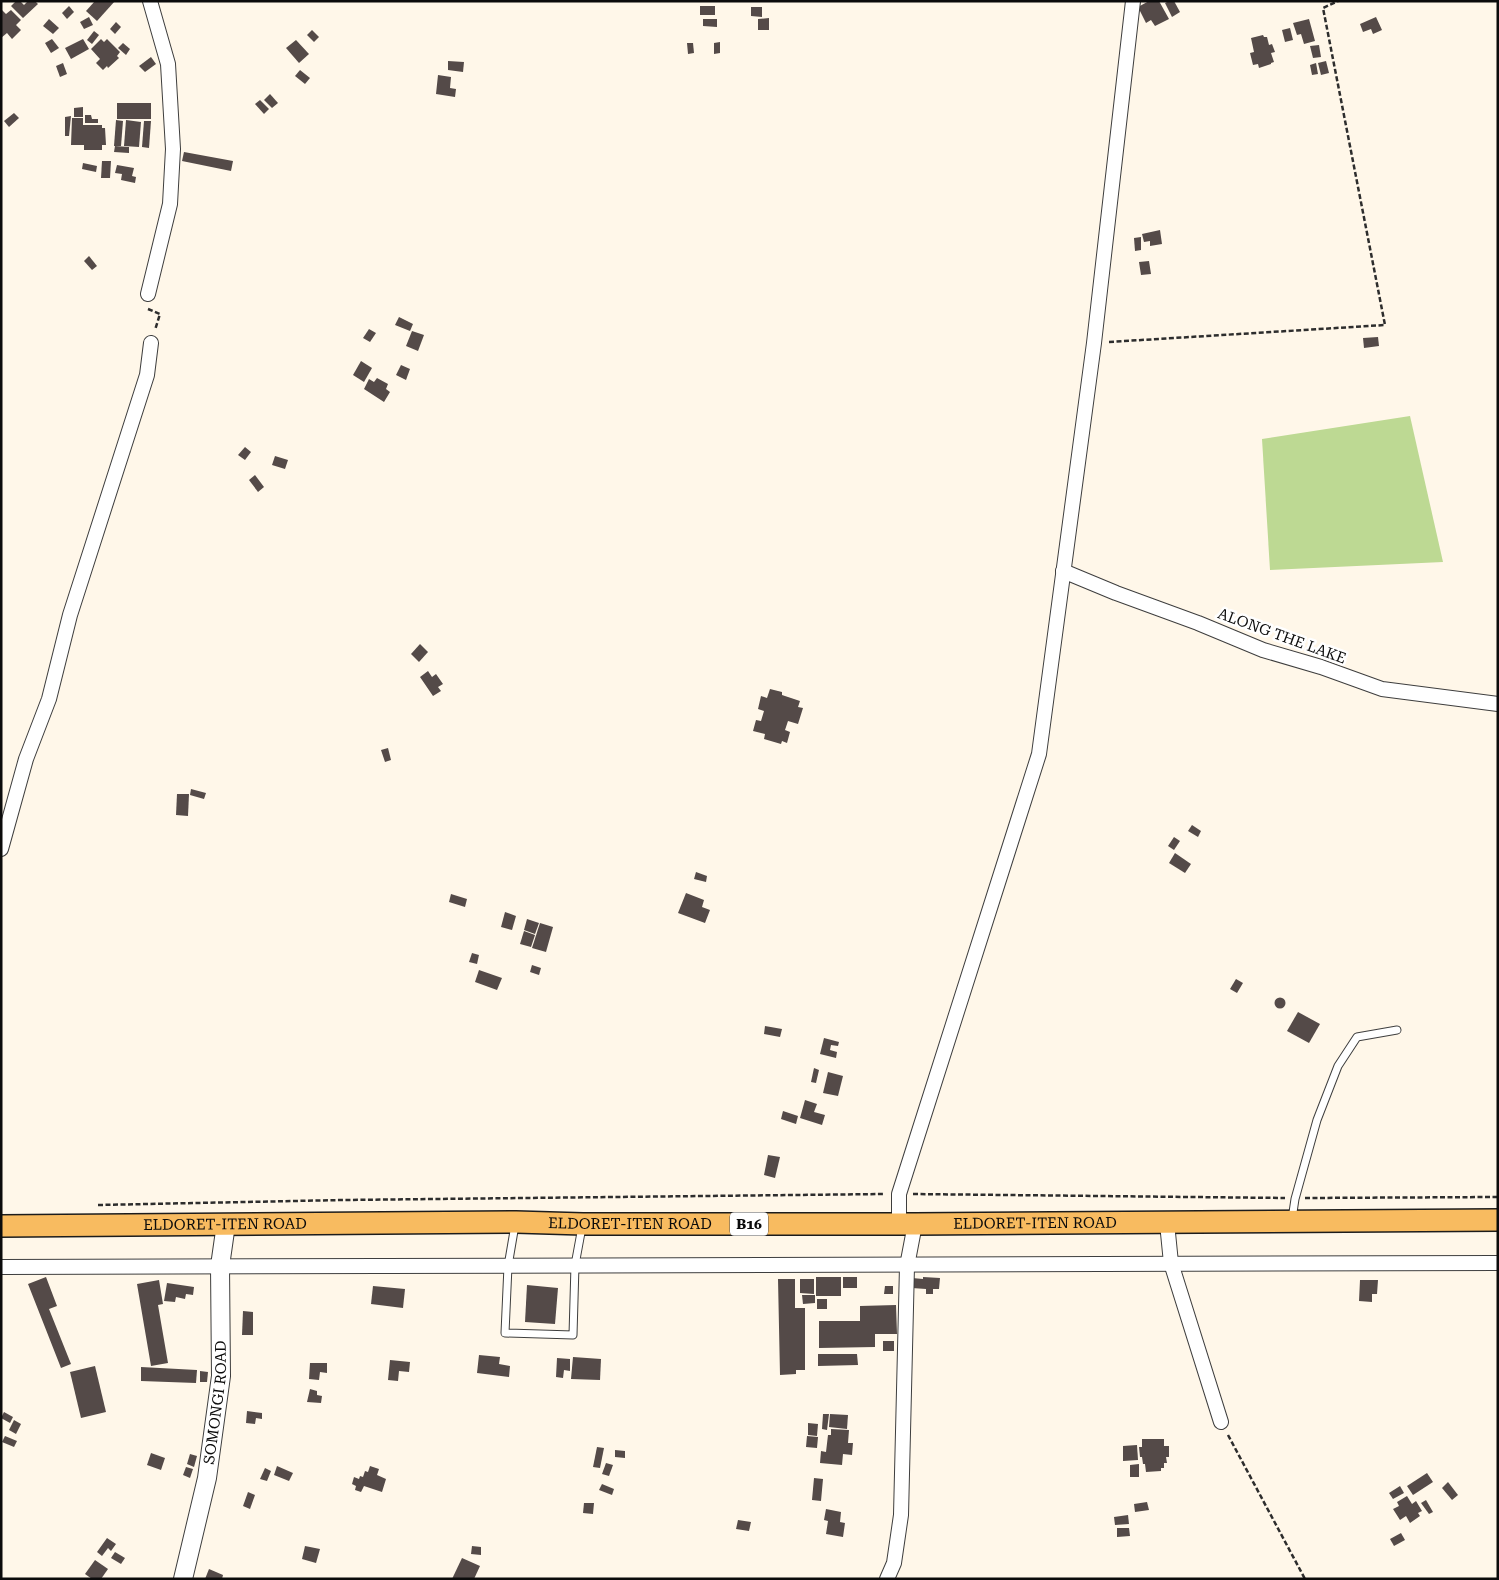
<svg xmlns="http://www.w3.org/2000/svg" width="1499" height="1580" font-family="'Roboto Serif',serif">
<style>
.forest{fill:#bdd993}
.building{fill:#544a48}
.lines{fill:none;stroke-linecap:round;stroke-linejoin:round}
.service-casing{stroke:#3e3e3e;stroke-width:9}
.minor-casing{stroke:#3e3e3e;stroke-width:16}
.tertiary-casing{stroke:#3e3e3e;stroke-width:20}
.primary-casing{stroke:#1c1c1c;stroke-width:24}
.path{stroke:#2d2d2d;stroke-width:2.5;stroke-dasharray:5 2.5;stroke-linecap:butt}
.service{stroke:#fff;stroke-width:7}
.minor{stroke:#fff;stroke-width:14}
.tertiary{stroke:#fff;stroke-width:18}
.primary{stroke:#f8bb60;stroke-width:21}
.labels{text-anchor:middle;stroke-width:5;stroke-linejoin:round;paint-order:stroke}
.shield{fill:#fff;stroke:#545454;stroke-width:1}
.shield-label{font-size:14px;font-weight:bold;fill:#0b0b0b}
.street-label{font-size:15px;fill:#0b0b0b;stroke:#fff}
</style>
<rect width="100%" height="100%" fill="#fff7e9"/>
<polygon class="forest" points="1410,416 1443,562 1270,570 1262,439"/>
<g class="building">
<polygon points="16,1 20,1 24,5 28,1 35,1 38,4 23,18 11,6"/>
<polygon points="95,1 115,1 97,21 86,11"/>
<polygon points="1149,1 1159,1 1169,19 1155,26 1151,20 1146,23 1138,7"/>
<polygon points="1169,1 1174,1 1180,12 1172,17 1165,3"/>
<polygon points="69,6 74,12 67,19 62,13"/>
<rect x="700" y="6" width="15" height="9"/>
<polygon points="751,7 762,7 762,17 751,16"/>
<polygon points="1,9 6,14 11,10 21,20 16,25 21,30 12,39 7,33 1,38"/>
<polygon points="89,17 93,25 84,29 80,22"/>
<polygon points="1376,17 1382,30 1373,34 1371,29 1363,32 1360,24"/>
<polygon points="769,18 769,30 758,30 758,19"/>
<polygon points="49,19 59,28 53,34 43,26"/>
<polygon points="703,19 717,19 717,27 703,26"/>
<polygon points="1309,19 1315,41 1304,44 1301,34 1297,35 1293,23"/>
<polygon points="116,22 121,27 115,34 110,29"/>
<polygon points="1290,28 1293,40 1285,42 1282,30"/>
<polygon points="312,30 319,37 314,42 307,35"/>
<polygon points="94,31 99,35 92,44 87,40"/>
<polygon points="1263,35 1264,37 1267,37 1269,45 1272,44 1275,52 1271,53 1274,62 1271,63 1271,64 1259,68 1258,64 1253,65 1250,53 1254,52 1251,38"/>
<polygon points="52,39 59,48 51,53 45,43"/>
<polygon points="83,39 89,49 71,59 65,48"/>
<polygon points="101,39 104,42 107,39 120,52 117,56 119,58 108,68 107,66 103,70 96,63 100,59 91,49"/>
<polygon points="296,40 309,54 299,63 286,48"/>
<polygon points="720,42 720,53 714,54 714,43"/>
<polygon points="123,43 130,49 126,55 118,48"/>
<polygon points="687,43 693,43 694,53 688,54"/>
<polygon points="1319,45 1321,57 1313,58 1310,46"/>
<polygon points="151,57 156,64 145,72 139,66"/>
<polygon points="448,61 464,62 463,72 448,70"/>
<polygon points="1326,61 1329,73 1321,75 1318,63"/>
<polygon points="63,63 67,74 60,77 56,66"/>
<polygon points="1316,63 1318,74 1312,75 1310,65"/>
<polygon points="300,70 310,78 305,84 295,76"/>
<polygon points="438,75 451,77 450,88 456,89 455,97 436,94"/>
<polygon points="270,94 278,103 272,108 264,100"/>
<polygon points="260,100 269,109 264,114 255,104"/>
<rect x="117" y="103" width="34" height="16"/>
<polygon points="83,107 83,117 74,117 74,108"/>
<polygon points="14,113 19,118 9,127 4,121"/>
<polygon points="85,115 91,115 92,119 98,119 98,123 85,123"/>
<polygon points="71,116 69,136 65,136 65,117"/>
<polygon points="72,118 83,118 83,125 102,125 102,128 105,128 106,145 102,145 102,150 84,150 84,145 71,145"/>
<polygon points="116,120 123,121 121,146 114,146"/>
<polygon points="126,120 141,122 139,147 124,146"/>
<polygon points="144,121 151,121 149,148 142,147"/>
<polygon points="115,146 129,147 129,153 114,152"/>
<polygon points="184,152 233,161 231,171 182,161"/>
<polygon points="102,161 111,161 110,178 101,178"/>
<polygon points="83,163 97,166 96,172 82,169"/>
<polygon points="117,165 134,168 132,176 136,177 135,183 121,180 122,174 115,173"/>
<polygon points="1160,230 1162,244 1150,246 1150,241 1144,242 1142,234"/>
<polygon points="1141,237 1141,250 1135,251 1134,238"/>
<polygon points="89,256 97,266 92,270 84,261"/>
<polygon points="1149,261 1151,274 1141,275 1139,262"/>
<polygon points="399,317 413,324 410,331 395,325"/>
<polygon points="369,329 376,333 370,342 363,338"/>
<polygon points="412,331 424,335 418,351 406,346"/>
<polygon points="1378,337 1379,346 1364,348 1363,338"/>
<polygon points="361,361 372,368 364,382 353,375"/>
<polygon points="401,365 410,369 406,380 396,375"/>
<polygon points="377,378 388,384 386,389 390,392 384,402 364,389 369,379 374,382"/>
<polygon points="245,447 251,452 245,460 238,455"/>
<polygon points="275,456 288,460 285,469 272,465"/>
<polygon points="255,475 264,487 258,492 249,480"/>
<polygon points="420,644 428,652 419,662 411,654"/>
<polygon points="428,671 432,677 436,674 443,684 438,687 441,691 433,696 420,677"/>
<polygon points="770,689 782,692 782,695 800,701 798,707 803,708 798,724 788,721 785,730 790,732 787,743 782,741 781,744 764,739 765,734 753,731 756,720 761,721 764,711 758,709 761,696 767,698"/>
<polygon points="388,748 391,760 385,762 381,750"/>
<polygon points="191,789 206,793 204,799 190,795"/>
<polygon points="177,794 189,794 188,816 176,815"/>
<polygon points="1192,825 1201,831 1198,837 1188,831"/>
<polygon points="1174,837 1180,841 1174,850 1168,846"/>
<polygon points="1175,853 1191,864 1185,873 1169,863"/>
<polygon points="696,872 707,876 706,882 694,879"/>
<polygon points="686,893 704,900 702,907 710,910 705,923 678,913"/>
<polygon points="451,894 467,899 465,907 449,902"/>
<polygon points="505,912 516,916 512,930 501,927"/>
<polygon points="527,919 539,923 535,934 524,930"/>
<polygon points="540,923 553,927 546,952 532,948"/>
<polygon points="524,931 535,935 531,947 520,944"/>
<polygon points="472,953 479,955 477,964 469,962"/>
<polygon points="532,965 541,968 539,975 530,972"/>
<polygon points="479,970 502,978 497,990 475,982"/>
<polygon points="1236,979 1243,983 1237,993 1230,989"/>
<circle cx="1280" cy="1003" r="5.5"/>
<polygon points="1298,1012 1320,1024 1309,1043 1287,1031"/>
<polygon points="765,1026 782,1029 780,1037 764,1034"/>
<polygon points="824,1038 839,1042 838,1046 831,1045 830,1050 837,1052 836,1058 820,1054"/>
<polygon points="814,1068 819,1070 816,1083 811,1082"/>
<polygon points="828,1072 843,1076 838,1096 823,1093"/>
<polygon points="805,1100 817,1104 814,1112 825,1115 822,1125 800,1118"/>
<polygon points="783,1111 798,1116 796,1124 781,1119"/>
<polygon points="768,1155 780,1157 775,1178 764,1175"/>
<polygon points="46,1277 57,1306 49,1309 71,1364 61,1368 28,1284"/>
<rect x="816" y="1277" width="25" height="19"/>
<rect x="843" y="1277" width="14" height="11"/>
<polygon points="923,1277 940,1278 939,1289 933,1289 933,1294 926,1294 926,1289 912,1288 912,1278 923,1279"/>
<polygon points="778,1279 795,1279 795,1308 805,1308 805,1370 796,1370 796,1374 780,1375"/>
<polygon points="800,1279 814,1279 814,1294 800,1293"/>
<polygon points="159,1280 163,1304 158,1305 168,1363 151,1366 137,1284"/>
<polygon points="1360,1280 1378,1280 1377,1294 1372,1294 1372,1302 1359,1301"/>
<polygon points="167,1283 194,1287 193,1295 186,1294 185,1299 176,1297 175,1302 164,1301"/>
<polygon points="527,1285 558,1288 555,1324 525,1322"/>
<polygon points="373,1286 405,1289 403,1308 371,1304"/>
<polygon points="885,1286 893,1286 893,1294 884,1294"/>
<polygon points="802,1295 815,1295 815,1303 803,1304"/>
<rect x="817" y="1299" width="10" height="10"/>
<polygon points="896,1305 897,1334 875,1334 875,1347 819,1348 819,1321 860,1321 860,1306"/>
<polygon points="243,1311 253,1312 253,1335 242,1335"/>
<rect x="883" y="1341" width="11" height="10"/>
<polygon points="818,1354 857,1354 858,1365 818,1366"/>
<polygon points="479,1355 500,1357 499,1364 510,1366 509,1377 477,1373"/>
<polygon points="573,1357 601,1359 600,1380 571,1379"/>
<polygon points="557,1358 570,1359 570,1371 564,1370 563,1378 556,1377"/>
<polygon points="390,1360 410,1362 409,1372 399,1371 398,1381 388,1380"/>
<polygon points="310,1363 327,1363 327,1373 320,1372 319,1380 309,1379"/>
<polygon points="95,1366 106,1412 81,1418 70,1372"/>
<polygon points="141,1367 197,1370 196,1383 141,1381"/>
<polygon points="200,1371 208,1372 207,1382 200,1382"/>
<polygon points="310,1389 317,1391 317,1395 322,1396 321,1403 307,1402"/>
<polygon points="247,1411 262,1413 262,1419 256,1418 255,1424 246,1423"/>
<polygon points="4,1412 13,1417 10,1423 1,1418"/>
<polygon points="823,1414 829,1414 827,1430 822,1429"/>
<polygon points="830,1414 848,1415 847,1429 829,1427"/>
<polygon points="14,1420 21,1424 16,1434 9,1430"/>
<polygon points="808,1423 818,1424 817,1436 808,1435"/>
<polygon points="831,1429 849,1430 848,1443 853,1443 852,1455 843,1454 842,1465 820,1463 821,1451 826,1452 828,1435 831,1435"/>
<polygon points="5,1436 17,1441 14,1447 2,1442"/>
<polygon points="807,1436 818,1437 817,1448 806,1447"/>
<polygon points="1142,1439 1164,1439 1164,1446 1169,1446 1169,1457 1166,1457 1167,1463 1164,1463 1164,1468 1161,1468 1161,1471 1146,1472 1145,1464 1143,1464 1142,1457 1140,1457 1139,1447 1142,1447"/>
<polygon points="1137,1445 1138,1460 1123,1461 1123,1446"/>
<polygon points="597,1447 604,1448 600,1468 593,1467"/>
<polygon points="615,1450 625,1451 625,1458 615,1457"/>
<polygon points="151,1453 165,1458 161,1470 147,1465"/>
<polygon points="190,1454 197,1456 194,1467 187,1464"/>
<polygon points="606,1463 613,1465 609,1476 602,1474"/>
<polygon points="1139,1464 1139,1477 1130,1477 1130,1465"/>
<polygon points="277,1466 293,1473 289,1481 274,1475"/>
<polygon points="370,1466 379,1469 377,1475 386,1479 382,1492 364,1486 361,1492 355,1490 356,1486 352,1484 354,1477 359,1479 360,1476 363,1477 365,1471 368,1472"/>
<polygon points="186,1467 193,1469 190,1478 183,1475"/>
<polygon points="265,1468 271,1471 267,1481 260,1479"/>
<polygon points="1427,1473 1433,1482 1413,1495 1407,1486"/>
<polygon points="814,1478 823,1479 821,1501 812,1500"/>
<polygon points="1448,1482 1458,1495 1452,1500 1442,1488"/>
<polygon points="602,1484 614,1489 612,1495 599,1490"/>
<polygon points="1400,1486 1404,1493 1393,1499 1389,1493"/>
<polygon points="248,1492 255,1495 250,1509 243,1506"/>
<polygon points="1407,1496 1412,1504 1416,1501 1422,1511 1418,1513 1420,1516 1410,1523 1406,1516 1400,1520 1393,1509 1399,1506 1397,1502"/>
<polygon points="1426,1500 1433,1512 1429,1514 1421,1503"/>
<polygon points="1147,1502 1149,1510 1135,1512 1134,1504"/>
<polygon points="584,1503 594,1503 593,1514 583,1513"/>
<polygon points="826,1509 841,1512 840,1522 845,1523 843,1537 826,1534 828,1521 824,1520"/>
<polygon points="1128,1515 1129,1524 1115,1525 1114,1517"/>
<polygon points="738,1520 751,1522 749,1531 736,1529"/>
<polygon points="1117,1528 1129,1528 1130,1536 1117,1537"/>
<polygon points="1401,1533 1405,1540 1394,1546 1390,1539"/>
<polygon points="107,1538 116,1544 111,1551 108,1548 102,1556 97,1552"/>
<polygon points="305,1546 320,1549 316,1563 302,1559"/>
<polygon points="472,1546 481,1547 481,1555 471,1554"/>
<polygon points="115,1552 125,1558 121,1564 111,1558"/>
<polygon points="462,1558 480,1566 474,1579 452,1579"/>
<polygon points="95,1560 108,1569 101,1579 92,1579 85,1574"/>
<polygon points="209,1569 223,1575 222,1579 205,1579"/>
</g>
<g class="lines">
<defs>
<g id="service">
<polyline points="1292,1219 1295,1199 1317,1120 1338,1066 1357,1037 1397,1030"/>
<polyline points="515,1225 508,1266 505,1333 573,1335 575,1265 582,1227"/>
</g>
<g id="minor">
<polyline points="148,294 170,204 173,149 168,64 150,1"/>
<polyline points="1063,571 1116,593 1198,623 1263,650 1321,667 1382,689 1498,704"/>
<polyline points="1,849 26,759 49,699 70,615 147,375 151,343"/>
<polyline points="1167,1223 1171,1263 1221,1422"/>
<polyline points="899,1224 899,1194 1039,754 1094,343 1133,1"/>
<polyline points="1,1267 1498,1263"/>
<polyline points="887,1579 894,1563 901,1515 907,1266 915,1224"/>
</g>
<g id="tertiary">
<path id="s1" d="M 183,1579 L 207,1478 L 221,1376 L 220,1266 L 226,1224"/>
</g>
<g id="primary">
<path id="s2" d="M 1,1226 L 516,1222 L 583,1224 L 915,1224 L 1498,1220"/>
</g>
</defs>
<use href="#service" class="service-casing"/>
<use href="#minor" class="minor-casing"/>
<use href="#tertiary" class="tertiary-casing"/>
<use href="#primary" class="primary-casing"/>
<g class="path">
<polyline points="148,309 160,314 155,330"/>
<polyline points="1109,342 1385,325 1323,8 1338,1"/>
<polyline points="913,1194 1285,1198"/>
<polyline points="1305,1198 1498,1197"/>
<polyline points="98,1205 343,1200 885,1194"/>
<polyline points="1228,1435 1305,1579"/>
</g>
<use href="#service" class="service"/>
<use href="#minor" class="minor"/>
<use href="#tertiary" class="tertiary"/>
<use href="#primary" class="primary"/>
</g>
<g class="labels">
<rect class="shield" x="730" y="1212.5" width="38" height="23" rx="4"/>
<g class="shield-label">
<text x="749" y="1229">B16</text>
</g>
<g class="street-label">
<text transform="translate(1282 636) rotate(20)" y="5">ALONG THE LAKE</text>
<text dy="5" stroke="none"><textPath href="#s2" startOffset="629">ELDORET-ITEN ROAD</textPath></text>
<text dy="5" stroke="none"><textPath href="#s2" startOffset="1034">ELDORET-ITEN ROAD</textPath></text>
<text dy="5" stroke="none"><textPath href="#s2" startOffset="224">ELDORET-ITEN ROAD</textPath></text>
<text dy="5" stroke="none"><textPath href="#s1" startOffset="180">SOMONGI ROAD</textPath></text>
</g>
</g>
<rect width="1499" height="1580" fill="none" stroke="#0b0b0b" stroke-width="5"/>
</svg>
